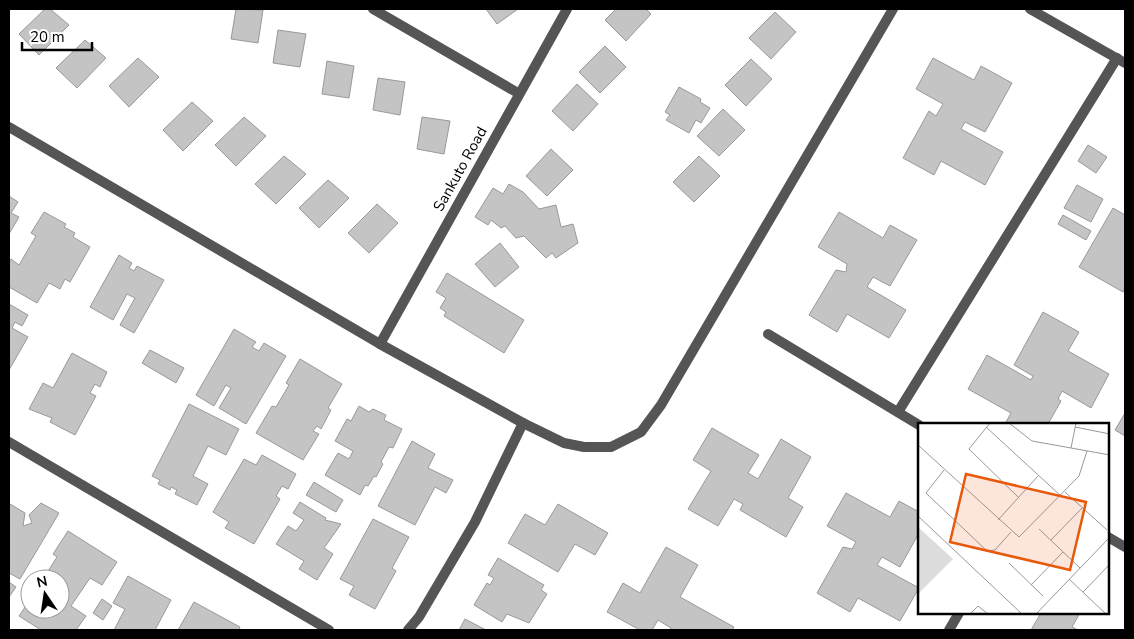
<svg xmlns="http://www.w3.org/2000/svg" width="1134" height="639" font-family="'Nunito Sans',sans-serif">
<style>
.building{fill:#c4c4c4;stroke:#999}
.lines{fill:none;stroke-linecap:round;stroke-linejoin:round}
.street{stroke:#555;stroke-width:10}
.labels{text-anchor:middle;stroke-width:4;stroke-linejoin:round;paint-order:stroke}
.street-label{font-size:15px;fill:#000;stroke:#fff}
.inset-road{fill:none;stroke:#999;stroke-width:1}
.view{fill:#e8590c;fill-opacity:0.15;stroke:#e8590c;stroke-width:2.5}
.inset-edge{fill:none;stroke:#000;stroke-width:2.5}
</style>
<rect width="100%" height="100%" fill="#fff"/>
<g class="building">
<polygon points="45,9 50,9 69,25 39,55 19,34"/>
<polygon points="236,9 263,10 258,43 231,39"/>
<polygon points="486,9 518,9 497,24"/>
<polygon points="616,9 646,9 651,14 626,41 605,20"/>
<polygon points="775,12 796,32 771,59 749,38"/>
<polygon points="278,30 306,34 300,67 273,63"/>
<polygon points="85,40 106,58 77,88 56,68"/>
<polygon points="605,46 626,67 600,93 579,72"/>
<polygon points="138,58 159,77 129,107 109,86"/>
<polygon points="933,58 974,80 981,66 1012,83 985,132 965,122 961,129 1003,152 985,185 941,161 934,175 903,158 929,111 936,116 943,104 916,89"/>
<polygon points="751,59 772,79 746,106 725,85"/>
<polygon points="327,61 354,66 349,98 322,94"/>
<polygon points="378,78 405,82 400,115 373,110"/>
<polygon points="577,84 598,104 573,131 552,111"/>
<polygon points="679,87 701,99 700,102 710,108 701,123 696,120 689,133 666,120 670,115 665,112"/>
<polygon points="192,102 213,121 183,151 163,130"/>
<polygon points="723,109 745,130 719,156 697,136"/>
<polygon points="244,117 266,136 236,166 215,145"/>
<polygon points="422,117 450,121 444,154 417,149"/>
<polygon points="1088,145 1107,157 1096,173 1078,161"/>
<polygon points="551,149 573,170 547,196 526,176"/>
<polygon points="284,156 306,174 276,204 255,184"/>
<polygon points="699,156 720,176 694,202 673,182"/>
<polygon points="328,180 349,198 319,228 299,208"/>
<polygon points="509,184 523,192 539,209 556,205 561,227 573,224 578,243 556,258 552,253 546,258 524,236 516,238 505,226 501,228 491,220 488,225 475,217 493,188 503,194"/>
<polygon points="1077,185 1103,199 1091,222 1064,208"/>
<polygon points="9,196 18,202 11,213 19,217 9,234"/>
<polygon points="377,204 398,223 369,253 348,233"/>
<polygon points="1113,208 1125,215 1125,288 1123,292 1079,267"/>
<polygon points="44,212 66,224 64,227 75,233 73,237 90,247 70,282 65,279 60,289 49,283 37,303 9,287 9,263 11,259 19,265 36,236 31,233"/>
<polygon points="839,212 883,238 890,225 917,240 890,286 873,277 867,287 906,310 889,338 847,314 837,332 809,315 836,270 846,272 847,264 818,247"/>
<polygon points="1063,215 1091,231 1086,240 1058,224"/>
<polygon points="500,243 519,267 495,287 475,264"/>
<polygon points="119,255 132,263 129,268 134,271 137,266 164,280 134,333 120,325 135,298 127,294 113,320 90,307"/>
<polygon points="447,273 524,320 504,353 444,316 446,312 440,308 446,298 436,292"/>
<polygon points="9,304 28,315 22,326 15,322 12,328 28,337 9,370"/>
<polygon points="1043,312 1079,332 1068,351 1109,374 1091,408 1062,391 1058,399 1061,401 1048,424 1005,424 1011,413 968,389 987,355 1031,380 1033,376 1014,365"/>
<polygon points="234,329 256,342 252,347 259,351 264,343 286,356 246,424 219,408 231,388 226,385 214,406 196,395"/>
<polygon points="150,350 184,368 176,383 142,363"/>
<polygon points="72,353 107,372 100,387 95,384 90,393 96,396 75,435 50,422 52,418 29,409 43,383 53,388"/>
<polygon points="300,359 342,384 328,408 331,410 321,429 317,426 313,431 319,434 303,460 256,433 272,406 276,407 289,385 286,383"/>
<polygon points="189,404 239,429 226,455 208,446 193,476 208,484 197,505 175,494 177,490 171,487 170,490 158,484 160,480 152,476"/>
<polygon points="359,406 369,412 373,409 386,415 384,420 402,429 393,448 389,447 381,462 383,464 376,477 374,476 368,486 365,485 360,495 325,475 338,453 349,459 353,451 335,441 347,419 351,421"/>
<polygon points="1125,413 1125,436 1115,430"/>
<polygon points="712,428 759,455 748,473 758,479 781,439 811,457 788,498 803,507 786,537 740,510 743,504 734,499 718,526 688,509 711,471 693,460"/>
<polygon points="412,441 435,454 428,468 453,480 446,493 435,487 415,525 378,506"/>
<polygon points="262,455 296,474 288,489 282,486 276,496 280,499 254,544 225,528 229,522 213,512 244,459 256,465"/>
<polygon points="314,482 343,500 336,512 306,495"/>
<polygon points="846,493 890,517 899,501 919,512 919,533 900,567 882,557 877,565 919,588 900,621 858,598 850,612 817,593 843,547 852,549 856,542 827,526"/>
<polygon points="300,502 326,518 325,520 341,524 324,548 333,554 317,580 299,569 304,561 276,544 288,526 296,531 304,520 293,513"/>
<polygon points="41,503 59,513 20,579 9,573 9,506 10,504 25,513 23,526 32,523 29,515"/>
<polygon points="558,504 608,533 595,555 575,544 558,572 508,543 525,514 545,525"/>
<polygon points="373,519 409,537 392,568 396,571 375,609 349,595 354,586 340,579"/>
<polygon points="68,531 117,562 102,585 90,578 71,606 86,616 76,630 41,630 19,616 30,600 30,609 60,609 60,579 43,579 57,557 53,554"/>
<polygon points="666,547 698,565 680,597 734,627 732,630 670,630 671,628 658,620 652,630 640,630 607,612 623,583 640,593"/>
<polygon points="498,558 544,585 541,590 547,594 529,623 507,614 502,622 474,605 487,583 490,585 494,578 488,575"/>
<polygon points="128,576 171,600 155,630 114,630 125,609 113,603"/>
<polygon points="9,582 16,587 9,597"/>
<polygon points="102,599 112,606 103,620 93,613"/>
<polygon points="194,602 240,627 239,630 178,630"/>
<polygon points="1041,613 1080,613 1072,627 1078,630 1031,630"/>
<polygon points="465,619 486,630 459,630"/>
</g>
<g class="lines">
<g class="street">
<polyline points="373,9 518,93"/>
<polyline points="1030,9 1125,63"/>
<polyline points="9,127 380,344 523,423 564,443 584,447 611,447 641,432 661,405 893,9"/>
<polyline points="768,334 919,425"/>
<polyline points="380,344 567,9"/>
<polyline points="898,412 1117,58"/>
<polyline points="9,442 329,630"/>
<polyline points="1108,537 1125,547"/>
<polyline points="408,630 419,617 475,522 523,423"/>
<polyline points="949,630 959,613"/>
</g>
</g>
<g class="labels">
<g class="street-label">
<text transform="translate(460 169) rotate(-61)" y="5">Sankuto Road</text>
</g>
</g>
<g transform="translate(918 423)">
<rect width="191" height="191" fill="#fff"/>
<path d="M 0,104 L 35,136 L 0,171 Z" fill="#dcdcdc"/>
<path class="inset-road" d="M 72,0 L 51,26 L 100,74M 91,0 L 114,18 L 192,32M 68,4 L 143,73M 157,4 L 192,11M 0,22 L 101,114 L 161,53 L 169,28M 153,25 L 158,0M 26,47 L 8,70 L 69,128 L 77,127 L 93,109M 147,69 L 189,107M 0,93 L 104,191M 80,97 L 120,53M 121,106 L 162,145M 133,117 L 164,85M 91,140 L 125,173M 151,156 L 188,191M 113,162 L 145,129M 165,169 L 192,141M 52,191 L 60,183 L 70,191M 118,191 L 192,114"/>
<path class="view" d="M 48,51 L 168,79 L 152,147 L 32,119 Z"/>
<rect width="191" height="191" class="inset-edge"/>
</g>
<rect width="1134" height="639" fill="none" stroke="#000000" stroke-width="20"/>
<g transform="translate(45 594) rotate(347)"><circle r="24" fill="#ffffff" stroke="#999999"/>
<path d="M0-4L9 19L0 12L-9 19Z" fill="#000000"/>
<text y="-8" font-size="14" font-weight="bold" text-anchor="middle" fill="#000000">N</text>
</g>
<path d="M22 42v8h70v-8" fill="none" stroke="#000000" stroke-width="2.5"/>
<text x="30" y="42" font-size="15" fill="#000000" stroke="#ffffff" stroke-width="4" paint-order="stroke">20 m</text>
</svg>
